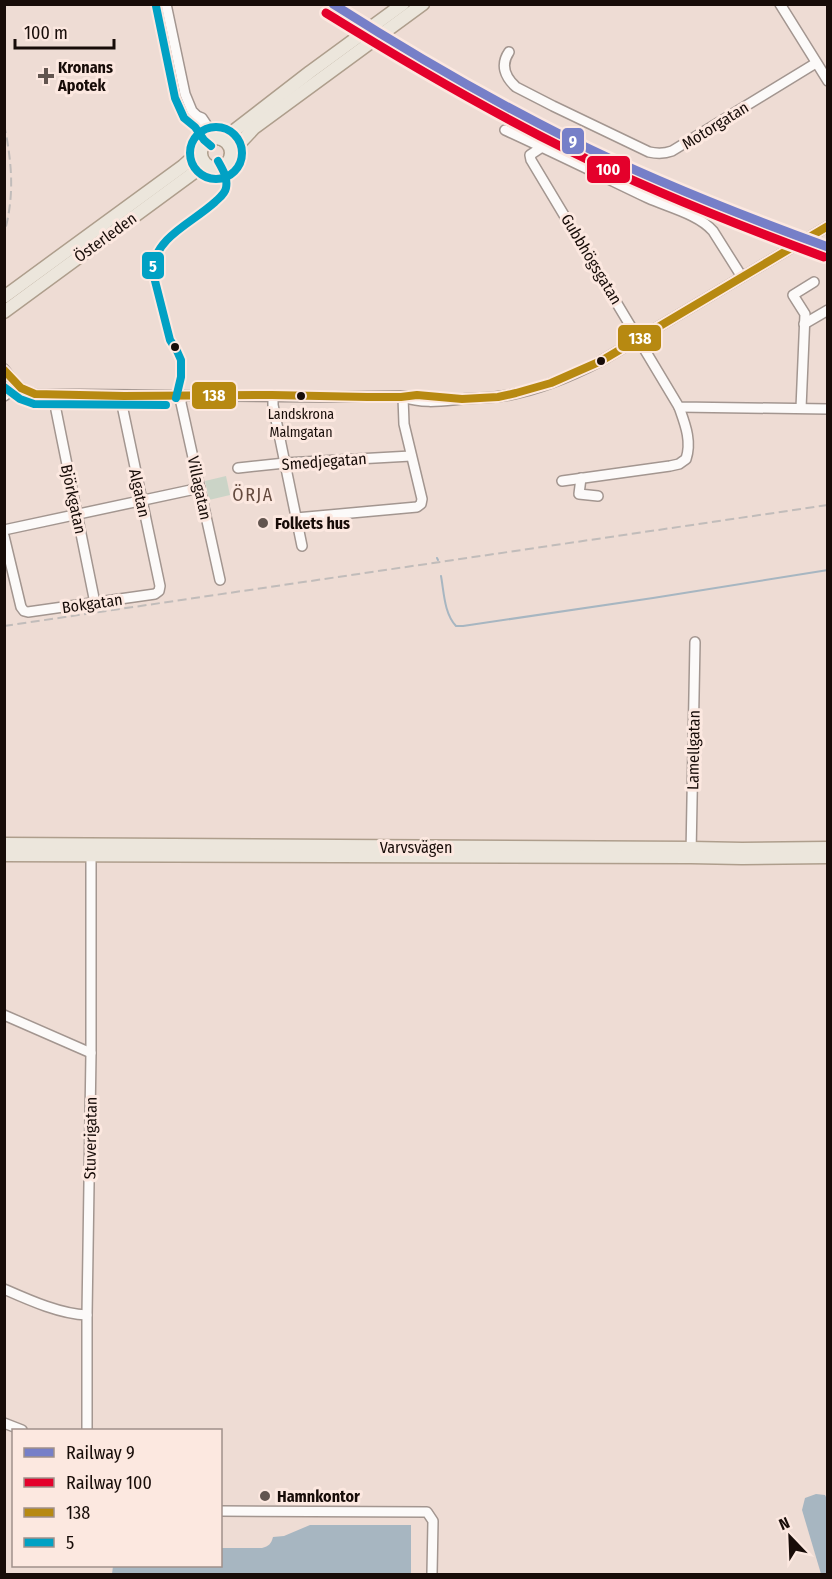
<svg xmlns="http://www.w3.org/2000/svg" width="832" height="1579" font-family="'Fira Sans Condensed',sans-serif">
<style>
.green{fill:#cbd4c7}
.water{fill:#a7b6c1}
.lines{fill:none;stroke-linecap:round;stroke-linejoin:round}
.stream{stroke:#a7b6c1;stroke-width:2}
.minor-casing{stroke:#a39690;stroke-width:12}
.major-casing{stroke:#ae9e8c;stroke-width:15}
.minor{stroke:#fcfaf9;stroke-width:9}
.major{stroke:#ece6dc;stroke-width:12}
.rail{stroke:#c1bcba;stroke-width:2;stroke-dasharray:9 4.5;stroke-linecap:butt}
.bus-1-casing{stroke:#fce8e0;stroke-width:12}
.bus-2-casing{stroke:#fce8e0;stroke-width:12}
.bus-1{stroke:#b78911;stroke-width:8}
.bus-2{stroke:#01a1c4;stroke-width:8}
.rail-1-casing{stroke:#fce8e0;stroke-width:14}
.rail-2-casing{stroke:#fce8e0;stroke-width:14}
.rail-1{stroke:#767fc8;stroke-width:9}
.rail-2{stroke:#e4002b;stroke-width:9}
.poi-dot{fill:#62554f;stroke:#fce8e0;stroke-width:2}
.bus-dot{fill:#170c08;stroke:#fce8e0;stroke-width:2}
.labels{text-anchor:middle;stroke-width:6;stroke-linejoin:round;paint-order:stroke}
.bus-label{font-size:14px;fill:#170c08;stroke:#fce8e0}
.poi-label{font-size:16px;font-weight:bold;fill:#170c08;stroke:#fce8e0;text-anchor:start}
.street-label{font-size:16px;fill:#170c08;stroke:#fce8e0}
.neighbourhood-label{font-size:18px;letter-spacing:1.5px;fill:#654b3f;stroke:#fce8e0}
.line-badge{stroke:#fce8e0;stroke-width:2}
.badge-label{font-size:16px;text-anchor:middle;font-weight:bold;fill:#fff}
</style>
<rect width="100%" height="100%" fill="#eedcd4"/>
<polygon class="green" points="226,476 230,495 209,500 205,481"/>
<g class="water">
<polygon points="816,1494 825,1495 827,1499 827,1574 821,1574 802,1510 805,1498"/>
<path d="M 310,1525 L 411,1525 L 411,1574 L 112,1574 L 113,1566 L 220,1566 L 221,1548 L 262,1548 C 269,1546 271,1544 273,1537 L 284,1536 Z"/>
</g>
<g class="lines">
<g class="stream">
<polyline points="437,558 438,560"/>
<path d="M 441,576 C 444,592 444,613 456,626 L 463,626 L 653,598 L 828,570"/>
</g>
<defs>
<g id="minor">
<polyline points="166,4 185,94 192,111 197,116 202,118 212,133 218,138"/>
<polyline points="780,4 828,81"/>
<path d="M 509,52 C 500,65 505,77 516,87 L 553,106 L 649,152 C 658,154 664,154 672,151 L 816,63"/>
<path d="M 197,116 C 196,125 202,134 203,144"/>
<path d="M 505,130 C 553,152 600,175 648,198 C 668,207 698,214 713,231 L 742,277"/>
<polyline points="542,147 530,155 531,160 679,407 828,409"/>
<polyline points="804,324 828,310"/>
<path d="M 4,369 C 13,381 20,391 35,394 L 334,397 L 409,396"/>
<polyline points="55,395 56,410 95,603"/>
<polyline points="182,395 181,403 220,580"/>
<polyline points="273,395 273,405 302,546"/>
<polyline points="4,396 18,386"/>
<path d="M 403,397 C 424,404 441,401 463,399 C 478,398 494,398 509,395 C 542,389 572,376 601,361 L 828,226"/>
<polyline points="801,408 805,314 793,295 814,282"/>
<polyline points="238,468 285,463 411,456"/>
<polyline points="581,478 579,494 598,496"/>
<path d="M 562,481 L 670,466 L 679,464 L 686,459 C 692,441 685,424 679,407"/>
<polyline points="296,518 417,507 421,504 422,499 404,424 403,397"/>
<polyline points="4,530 200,488"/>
<polyline points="4,536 21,607 24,611 28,612 155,594 159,591 160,586 122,405 121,395"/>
<polyline points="691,854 695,642"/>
<polyline points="4,1015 91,1053"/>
<path d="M 4,1289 C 29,1300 60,1314 87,1315"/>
<polyline points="4,1423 22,1430"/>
<polyline points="87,1430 87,1315 91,1053 91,850"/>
<polyline points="220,1511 427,1512 433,1521 432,1574"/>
</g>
<g id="major">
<circle cx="216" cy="153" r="15"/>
<polyline points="221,139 235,130 310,72 403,4"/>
<polyline points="231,155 240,143 254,128 423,4"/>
<polyline points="4,297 183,166 201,150"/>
<polyline points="4,312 196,171 208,166"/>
<polyline points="4,844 691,848 742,849 828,848"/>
<polyline points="4,855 691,857 742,858 828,857"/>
</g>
</defs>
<use href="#minor" class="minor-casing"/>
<use href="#major" class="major-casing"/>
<use href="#minor" class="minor"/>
<use href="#major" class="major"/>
<g class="rail">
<path d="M 4,124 C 12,163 15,195 4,234"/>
<polyline points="4,626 828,505"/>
</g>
<defs>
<polyline id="bus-1" points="4,370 21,388 35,394 124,396 272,395 367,397 401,397 417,395 462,399 498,397 516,393 551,383 601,361 828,226"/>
<g id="bus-2">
<polyline points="156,6 175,98 184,118 195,127 204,140 211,146"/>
<circle cx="216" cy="153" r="26"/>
<polyline points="4,387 20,399 34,404 166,405"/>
<path d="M 176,398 L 181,377 L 181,360 L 177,351 L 170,340 L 152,269 C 157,236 192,223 215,202 C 219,198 225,194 226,188 C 228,178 223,170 218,161"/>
</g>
</defs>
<use href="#bus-1" class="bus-1-casing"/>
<use href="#bus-2" class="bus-2-casing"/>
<use href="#bus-1" class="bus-1"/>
<use href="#bus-2" class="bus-2"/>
<defs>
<path id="rail-1" d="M 333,4 C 410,53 489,99 571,140 C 654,181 740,215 828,247"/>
<path id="rail-2" d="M 326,13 C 405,62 485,109 568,150 C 651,191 737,225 824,257"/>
</defs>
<use href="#rail-1" class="rail-1-casing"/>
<use href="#rail-2" class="rail-2-casing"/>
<use href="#rail-1" class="rail-1"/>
<use href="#rail-2" class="rail-2"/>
</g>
<g class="poi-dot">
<path d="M43 67h6v6h6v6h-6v6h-6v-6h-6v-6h6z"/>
<circle cx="263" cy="523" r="6"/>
<circle cx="265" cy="1496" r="6"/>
</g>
<g class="bus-dot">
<circle cx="175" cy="347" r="5"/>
<circle cx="601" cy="361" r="5"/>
<circle cx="301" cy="396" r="5"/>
</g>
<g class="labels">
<g class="bus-label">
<text x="301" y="419">Landskrona<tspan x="301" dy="18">Malmgatan</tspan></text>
</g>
<g class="poi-label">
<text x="58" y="73">Kronans<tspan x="58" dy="18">Apotek</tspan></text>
<text x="275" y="529">Folkets hus</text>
<text x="277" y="1502">Hamnkontor</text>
</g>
<g class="street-label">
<text transform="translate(715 125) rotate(-32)" y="6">Motorgatan</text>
<text transform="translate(105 237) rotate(-36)" y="6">Österleden</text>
<text transform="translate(592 259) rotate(59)" y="6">Gubbhögsgatan</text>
<text transform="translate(324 461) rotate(-4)" y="6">Smedjegatan</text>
<text transform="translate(200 488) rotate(78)" y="6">Villagatan</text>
<text transform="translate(140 493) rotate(78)" y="6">Algatan</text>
<text transform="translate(74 499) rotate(78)" y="6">Björkgatan</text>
<text transform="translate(92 603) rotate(-8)" y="6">Bokgatan</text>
<text transform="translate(693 750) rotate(-89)" y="6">Lamellgatan</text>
<text x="416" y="853">Varvsvägen</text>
<text transform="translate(90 1138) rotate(-89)" y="6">Stuverigatan</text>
</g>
<g class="neighbourhood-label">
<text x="253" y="501">ÖRJA</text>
</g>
</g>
<g class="line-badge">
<rect x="561" y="127" width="24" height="28" rx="6" fill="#767fc8"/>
<rect x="586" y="155" width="45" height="29" rx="6" fill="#e4002b"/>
<rect x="141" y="251" width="24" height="29" rx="6" fill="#01a1c4"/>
<rect x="617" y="324" width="45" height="28" rx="6" fill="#b78911"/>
<rect x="191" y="381" width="46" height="29" rx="6" fill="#b78911"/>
</g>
<g class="badge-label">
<text x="573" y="147">9</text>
<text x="608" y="175">100</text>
<text x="153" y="272">5</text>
<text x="640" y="344">138</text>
<text x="214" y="401">138</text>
</g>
<rect width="832" height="1579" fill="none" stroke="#170c08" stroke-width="12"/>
<rect x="12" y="1429" width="210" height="138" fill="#fce8e0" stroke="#a0908a" stroke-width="1.5"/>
<rect x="24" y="1448" width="30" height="9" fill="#767fc8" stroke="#a0908a" stroke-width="1.5"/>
<text x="66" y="1459" font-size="18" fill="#170c08">Railway 9</text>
<rect x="24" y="1478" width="30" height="9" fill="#e4002b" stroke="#a0908a" stroke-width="1.5"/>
<text x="66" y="1489" font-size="18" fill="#170c08">Railway 100</text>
<rect x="24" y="1508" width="30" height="9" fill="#b78911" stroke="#a0908a" stroke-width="1.5"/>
<text x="66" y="1519" font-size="18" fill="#170c08">138</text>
<rect x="24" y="1538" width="30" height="9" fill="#01a1c4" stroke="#a0908a" stroke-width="1.5"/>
<text x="66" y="1549" font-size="18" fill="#170c08">5</text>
<g transform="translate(790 1537) rotate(337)" stroke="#fce8e0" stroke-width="4.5" paint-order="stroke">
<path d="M0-4.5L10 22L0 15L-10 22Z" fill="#170c08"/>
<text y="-9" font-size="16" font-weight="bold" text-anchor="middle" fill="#170c08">N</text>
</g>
<path d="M15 39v9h99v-9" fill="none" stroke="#170c08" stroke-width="3"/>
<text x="24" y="39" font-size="18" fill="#170c08" stroke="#fce8e0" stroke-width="4.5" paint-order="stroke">100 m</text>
</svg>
